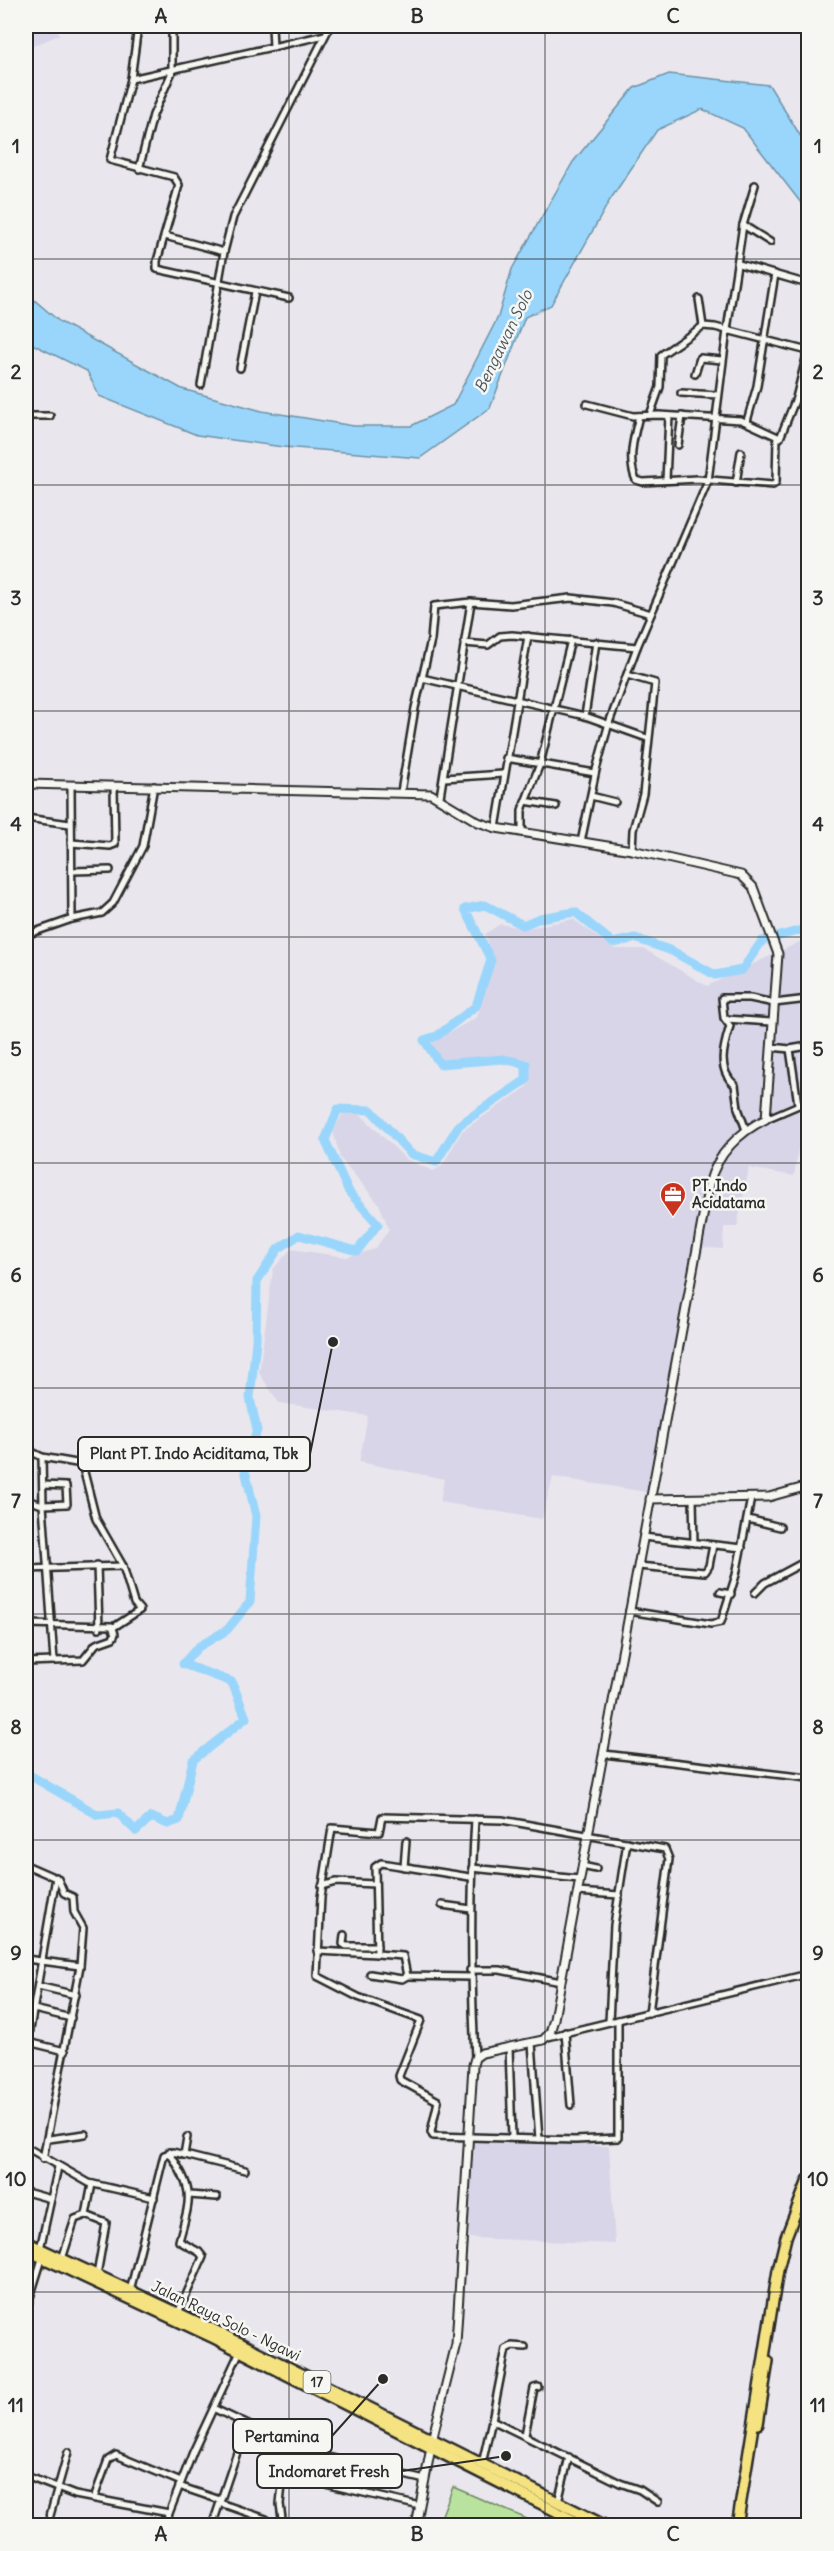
<svg xmlns="http://www.w3.org/2000/svg" width="834" height="2551" font-family="Delius,sans-serif">
<style>
.built{fill:#d9d5e8}
.green{fill:#b9e29f;stroke:#728665;stroke-width:1.5}
.water{fill:#9ad6fb;stroke:#6e92a8;stroke-width:1.5}
.lines{fill:none;stroke-linecap:round;stroke-linejoin:round}
.river{stroke:#9ad6fb;stroke-width:9}
.street-casing{stroke:#2b2b2b;stroke-width:10}
.secondary-casing{stroke:#2b2b2b;stroke-width:11}
.highway-casing{stroke:#2b2b2b;stroke-width:14}
.street{stroke:#f6f6f2;stroke-width:5}
.secondary{stroke:#f6f6f2;stroke-width:7}
.highway{stroke:#f5e382;stroke-width:9}
.rail{stroke:#2b2b2b;stroke-width:1.5;stroke-dasharray:9 4.5;stroke-linecap:butt}
.grid{fill:none;stroke:#2b2b2b;stroke-width:1.5;stroke-opacity:0.55}
.labels{text-anchor:middle;stroke-width:5;stroke-linejoin:round;paint-order:stroke}
.shield{fill:#f6f6f2;stroke:#686867;stroke-width:1.5}
.shield-label{font-size:14px;font-weight:bold;fill:#2b2b2b}
.poi-label{font-size:15px;font-weight:bold;fill:#2b2b2b;stroke:#f6f6f2;text-anchor:start}
.street-label{font-size:15px;fill:#2b2b2b;stroke:#f6f6f2}
.water-label{font-size:16px;font-style:italic;fill:#47565f;stroke:#f6f6f2}
.leader{fill:none;stroke:#2b2b2b;stroke-width:2}
.callout-dot{fill:#2b2b2b;stroke:#f6f6f2;stroke-width:2}
.callout{fill:#f6f6f2;stroke:#2b2b2b;stroke-width:2}
.callout-label{font-size:16px;text-anchor:middle;font-weight:bold;fill:#2b2b2b}
.neatline{fill:none;stroke:#2b2b2b;stroke-width:2}
.grid-label{font-size:20px;text-anchor:middle;font-weight:bold;fill:#2b2b2b}
</style>
<rect width="100%" height="100%" fill="#e9e7ed"/>
<filter id="ink" filterUnits="userSpaceOnUse"><feTurbulence type="fractalNoise" baseFrequency=".0167" numOctaves="2"/><feDisplacementMap in="SourceGraphic" scale="12" xChannelSelector="R" yChannelSelector="G"/><feConvolveMatrix kernelMatrix="1 2 1 2 8 2 1 2 1" color-interpolation-filters="sRGB"/></filter>
<g filter="url(#ink)">
<g class="built">
<polygon points="26,26 58,26 59,35 26,49"/>
<polygon points="573,919 614,949 644,949 707,986 808,938 808,1111 804,1113 794,1176 749,1168 737,1227 724,1227 723,1249 697,1247 646,1492 553,1477 542,1519 440,1502 444,1479 359,1462 368,1416 279,1403 259,1373 273,1269 291,1249 347,1257 375,1249 389,1229 379,1204 340,1158 333,1131 343,1113 360,1114 406,1159 433,1171 442,1166 462,1131 527,1087 528,1059 441,1059 429,1044 477,1017 494,960 485,934 500,924 527,928"/>
<polygon points="468,2142 609,2146 615,2244 469,2238"/>
</g>
<polygon class="green" points="453,2487 541,2525 438,2525"/>
<polygon class="water" points="669,74 769,85 808,148 808,212 743,128 702,109 657,130 610,200 551,305 525,317 490,408 420,458 283,447 197,435 99,396 87,371 26,341 26,293 60,322 182,389 262,411 354,426 411,426 453,405 498,317 512,269 573,162 634,88"/>
<g class="lines">
<polyline class="river" points="26,1773 98,1815 118,1813 136,1831 151,1817 168,1824 179,1820 193,1760 246,1718 232,1682 183,1664 198,1647 227,1630 250,1602 256,1516 245,1470 257,1430 250,1398 256,1341 257,1281 278,1249 299,1235 357,1251 378,1224 349,1192 325,1140 338,1109 371,1110 411,1154 436,1162 459,1125 526,1080 526,1064 503,1059 440,1064 424,1040 437,1036 476,1006 491,960 465,909 485,905 523,925 540,918 575,912 613,943 635,938 672,951 715,975 742,970 762,941 808,928"/>
<defs>
<g id="street">
<polyline points="138,26 131,79 110,160 174,177 179,185 157,261 157,269 289,298"/>
<polyline points="253,26 264,26"/>
<polyline points="272,26 273,47"/>
<polyline points="131,79 325,35"/>
<polyline points="139,169 153,115 172,72 172,26"/>
<polyline points="743,225 770,242"/>
<polyline points="165,236 224,252"/>
<polyline points="739,264 808,284"/>
<polyline points="699,299 703,326"/>
<polyline points="240,368 255,292"/>
<polyline points="695,374 700,358 722,360"/>
<polyline points="201,385 224,252 233,217 330,26"/>
<polyline points="681,393 718,395"/>
<polyline points="587,404 633,416 659,415 741,420 780,438 796,398 808,350"/>
<polyline points="650,415 660,387 661,355 703,326 715,327 808,351"/>
<polyline points="26,416 50,416"/>
<path d="M 639,416 C 634,436 627,460 636,480 L 643,482 L 697,479 L 773,485 L 776,482 L 777,437"/>
<polyline points="747,421 757,386 775,274"/>
<polyline points="678,445 682,416"/>
<polyline points="666,480 669,416"/>
<polyline points="736,483 741,452"/>
<polyline points="464,643 488,645 500,636 512,635 637,647"/>
<polyline points="627,675 655,683 643,794 633,830 632,850"/>
<polyline points="422,678 585,716 647,738"/>
<polyline points="585,716 596,642"/>
<polyline points="506,758 595,773"/>
<polyline points="444,778 503,774"/>
<polyline points="401,792 415,708 431,640 434,606 471,602 511,605 571,598 613,603 651,614"/>
<polyline points="591,796 615,802"/>
<polyline points="440,797 471,602"/>
<polyline points="525,801 556,806"/>
<polyline points="26,818 70,824"/>
<polyline points="496,828 528,636"/>
<polyline points="522,833 522,810 540,764 571,640"/>
<polyline points="581,842 596,770 609,723 637,647 708,481 727,330 743,225 755,185"/>
<polyline points="71,843 110,846 115,844 114,787"/>
<polyline points="72,871 110,870"/>
<polyline points="26,902 31,933"/>
<polyline points="72,919 102,913 113,903 143,846 154,786"/>
<polyline points="26,935 72,919 71,786"/>
<polyline points="726,1019 772,1022"/>
<polyline points="771,1047 790,1049 808,1046"/>
<polyline points="790,1049 798,1104"/>
<polyline points="766,1119 808,1101"/>
<path d="M 746,1130 L 738,1108 L 735,1085 C 716,1069 724,1046 730,1026 L 724,1018 L 722,998 L 750,998 L 774,1003 L 808,999"/>
<polyline points="26,1449 42,1457 82,1464 96,1519 123,1566"/>
<polyline points="42,1457 43,1505 54,1661"/>
<polyline points="693,1499 694,1543"/>
<polyline points="26,1500 43,1505 67,1504 66,1486 43,1485"/>
<polyline points="748,1519 780,1527"/>
<polyline points="643,1537 742,1548"/>
<polyline points="97,1565 99,1628"/>
<polyline points="638,1566 705,1572 709,1566 713,1545"/>
<polyline points="26,1569 123,1566 134,1603 140,1610 114,1627"/>
<polyline points="720,1592 731,1594"/>
<polyline points="755,1593 765,1583 808,1560"/>
<polyline points="629,1611 711,1624 721,1622 736,1575 751,1498"/>
<polyline points="26,1624 112,1626 115,1634 113,1638 96,1644 83,1660 26,1662"/>
<polyline points="604,1754 808,1778"/>
<path d="M 475,1819 C 470,1899 471,1978 475,2058"/>
<polyline points="26,1865 58,1879 64,1893 73,1897 74,1912 83,1928 80,1966 43,2159"/>
<polyline points="582,1866 596,1869"/>
<polyline points="404,1867 406,1841"/>
<polyline points="472,1868 579,1879"/>
<polyline points="322,1886 336,1882 374,1884"/>
<polyline points="577,1892 619,1895"/>
<polyline points="442,1905 471,1909"/>
<polyline points="344,1935 343,1944 346,1946 377,1946"/>
<polyline points="317,1951 377,1954"/>
<polyline points="26,1959 80,1966"/>
<polyline points="470,1970 500,1970 561,1982"/>
<polyline points="370,1974 402,1979 407,1976"/>
<polyline points="470,1977 407,1976 403,1956 377,1954 375,1867 381,1863 470,1877"/>
<polyline points="38,1986 76,1995"/>
<polyline points="34,2009 71,2018"/>
<polyline points="618,2020 618,2138 575,2140 433,2136 431,2132 438,2101 400,2080 399,2076 421,2020 358,1997 317,1976 321,1897 332,1828 379,1832 382,1817 502,1820 665,1849 669,1859 649,2013"/>
<polyline points="609,2022 614,1925 627,1842"/>
<polyline points="565,2032 571,2105"/>
<polyline points="548,2037 808,1974"/>
<polyline points="28,2042 65,2051"/>
<polyline points="532,2043 539,2139"/>
<polyline points="509,2047 512,2138"/>
<polyline points="26,2053 56,1877"/>
<polyline points="49,2139 85,2134"/>
<polyline points="26,2147 89,2183 154,2198"/>
<path d="M 169,2152 C 195,2192 191,2197 179,2241 L 199,2252 L 203,2257 L 178,2313"/>
<polyline points="184,2155 187,2137"/>
<polyline points="92,2184 86,2215 106,2223 97,2275"/>
<polyline points="26,2192 51,2199"/>
<polyline points="189,2195 217,2197"/>
<polyline points="40,2249 58,2167"/>
<polyline points="62,2259 75,2219 86,2215"/>
<polyline points="130,2291 164,2155 173,2152 245,2170"/>
<polyline points="28,2304 42,2259"/>
<polyline points="215,2409 284,2442 286,2447 425,2480"/>
<polyline points="492,2420 506,2349 512,2346 525,2347"/>
<polyline points="525,2435 534,2388 538,2387"/>
<polyline points="482,2464 492,2420 620,2483 640,2490 658,2502"/>
<polyline points="282,2474 420,2506"/>
<polyline points="26,2476 75,2495 169,2513"/>
<polyline points="179,2486 220,2500"/>
<polyline points="94,2498 108,2460 116,2455 181,2482"/>
<polyline points="558,2502 569,2457"/>
<polyline points="220,2503 266,2519"/>
<polyline points="49,2519 68,2452"/>
<polyline points="164,2526 193,2452 240,2351"/>
<polyline points="212,2526 246,2426"/>
<polyline points="283,2526 280,2504 286,2447"/>
<polyline points="559,2526 563,2516"/>
</g>
<g id="secondary">
<path d="M 26,784 L 431,794 L 478,822 L 496,828 L 632,850 L 741,875 L 753,887 L 778,954 L 766,1119 C 739,1132 717,1154 709,1184 L 554,2019 L 550,2033 L 543,2040 L 482,2053 L 475,2058 L 473,2065 L 456,2344 L 434,2432 L 416,2526"/>
<polyline points="650,1499 769,1497 808,1486"/>
</g>
<g id="highway">
<polyline points="26,2242 210,2328 606,2526"/>
<polyline points="26,2250 216,2339 585,2526"/>
<polyline points="758,2424 768,2361"/>
<polyline points="737,2526 778,2270 786,2237 808,2180"/>
</g>
</defs>
<use href="#street" class="street-casing"/>
<use href="#secondary" class="secondary-casing"/>
<use href="#highway" class="highway-casing"/>
<use href="#street" class="street"/>
<use href="#secondary" class="secondary"/>
<use href="#highway" class="highway"/>
<polyline class="rail" points="26,2522 33,2526"/>
</g>
</g>
<path class="grid" d="M 289,26 L 289,2526M 545,26 L 545,2526M 26,259 L 808,259M 26,485 L 808,485M 26,711 L 808,711M 26,937 L 808,937M 26,1163 L 808,1163M 26,1388 L 808,1388M 26,1614 L 808,1614M 26,1840 L 808,1840M 26,2066 L 808,2066M 26,2292 L 808,2292"/>
<defs>
<symbol id="office-pin" viewBox="-11 -11 22 30"><path d="M0 17L-7.5 6A9.5 9.5 0 1 1 7.5 6Z" fill="#c8321e" stroke="#f6f6f2"/><path d="M-6-3h4V-5.5h4V-3h4V5H-6ZM-1-4.5V-3h2v-1.5ZM-6 0V1H6V0Z" fill="#fff"/></symbol>
</defs>
<g fill-rule="evenodd">
<use href="#office-pin" x="658" y="1180" width="30" height="40"/>
</g>
<g class="labels">
<rect class="shield" x="303.5" y="2371" width="27" height="22" rx="4.5"/>
<g class="shield-label">
<text x="317" y="2387">17</text>
</g>
<g class="poi-label">
<text x="692" y="1191">PT. Indo<tspan x="692" dy="17">Acidatama</tspan></text>
</g>
<g class="street-label">
<text transform="translate(226 2321) rotate(26)" y="5">Jalan Raya Solo - Ngawi</text>
</g>
<g class="water-label">
<text transform="translate(503 341) rotate(-64)" y="6">Bengawan Solo</text>
</g>
</g>
<path class="leader" d="M333 1342L310 1454M383 2379L332 2436M506 2456L402 2471"/>
<g class="callout-dot">
<circle cx="333" cy="1342" r="6"/>
<circle cx="383" cy="2379" r="6"/>
<circle cx="506" cy="2456" r="6"/>
</g>
<g class="callout">
<rect x="78" y="1437" width="232" height="34" rx="6"/>
<rect x="233" y="2419" width="99" height="34" rx="6"/>
<rect x="257" y="2454" width="145" height="34" rx="6"/>
</g>
<g class="callout-label">
<text x="194" y="1459">Plant PT. Indo Aciditama, Tbk</text>
<text x="282" y="2442">Pertamina</text>
<text x="329" y="2477">Indomaret Fresh</text>
</g>
<rect width="834" height="2551" fill="none" stroke="#f6f6f2" stroke-width="66"/>
<rect x="33" y="33" width="768" height="2485" class="neatline"/>
<g class="grid-label">
<text x="161" y="23">A</text>
<text x="417" y="23">B</text>
<text x="673" y="23">C</text>
<text x="16" y="153">1</text>
<text x="818" y="153">1</text>
<text x="16" y="379">2</text>
<text x="818" y="379">2</text>
<text x="16" y="605">3</text>
<text x="818" y="605">3</text>
<text x="16" y="831">4</text>
<text x="818" y="831">4</text>
<text x="16" y="1056">5</text>
<text x="818" y="1056">5</text>
<text x="16" y="1282">6</text>
<text x="818" y="1282">6</text>
<text x="16" y="1508">7</text>
<text x="818" y="1508">7</text>
<text x="16" y="1734">8</text>
<text x="818" y="1734">8</text>
<text x="16" y="1960">9</text>
<text x="818" y="1960">9</text>
<text x="16" y="2186">10</text>
<text x="818" y="2186">10</text>
<text x="16" y="2412">11</text>
<text x="818" y="2412">11</text>
<text x="161" y="2541">A</text>
<text x="417" y="2541">B</text>
<text x="673" y="2541">C</text>
</g>
</svg>
